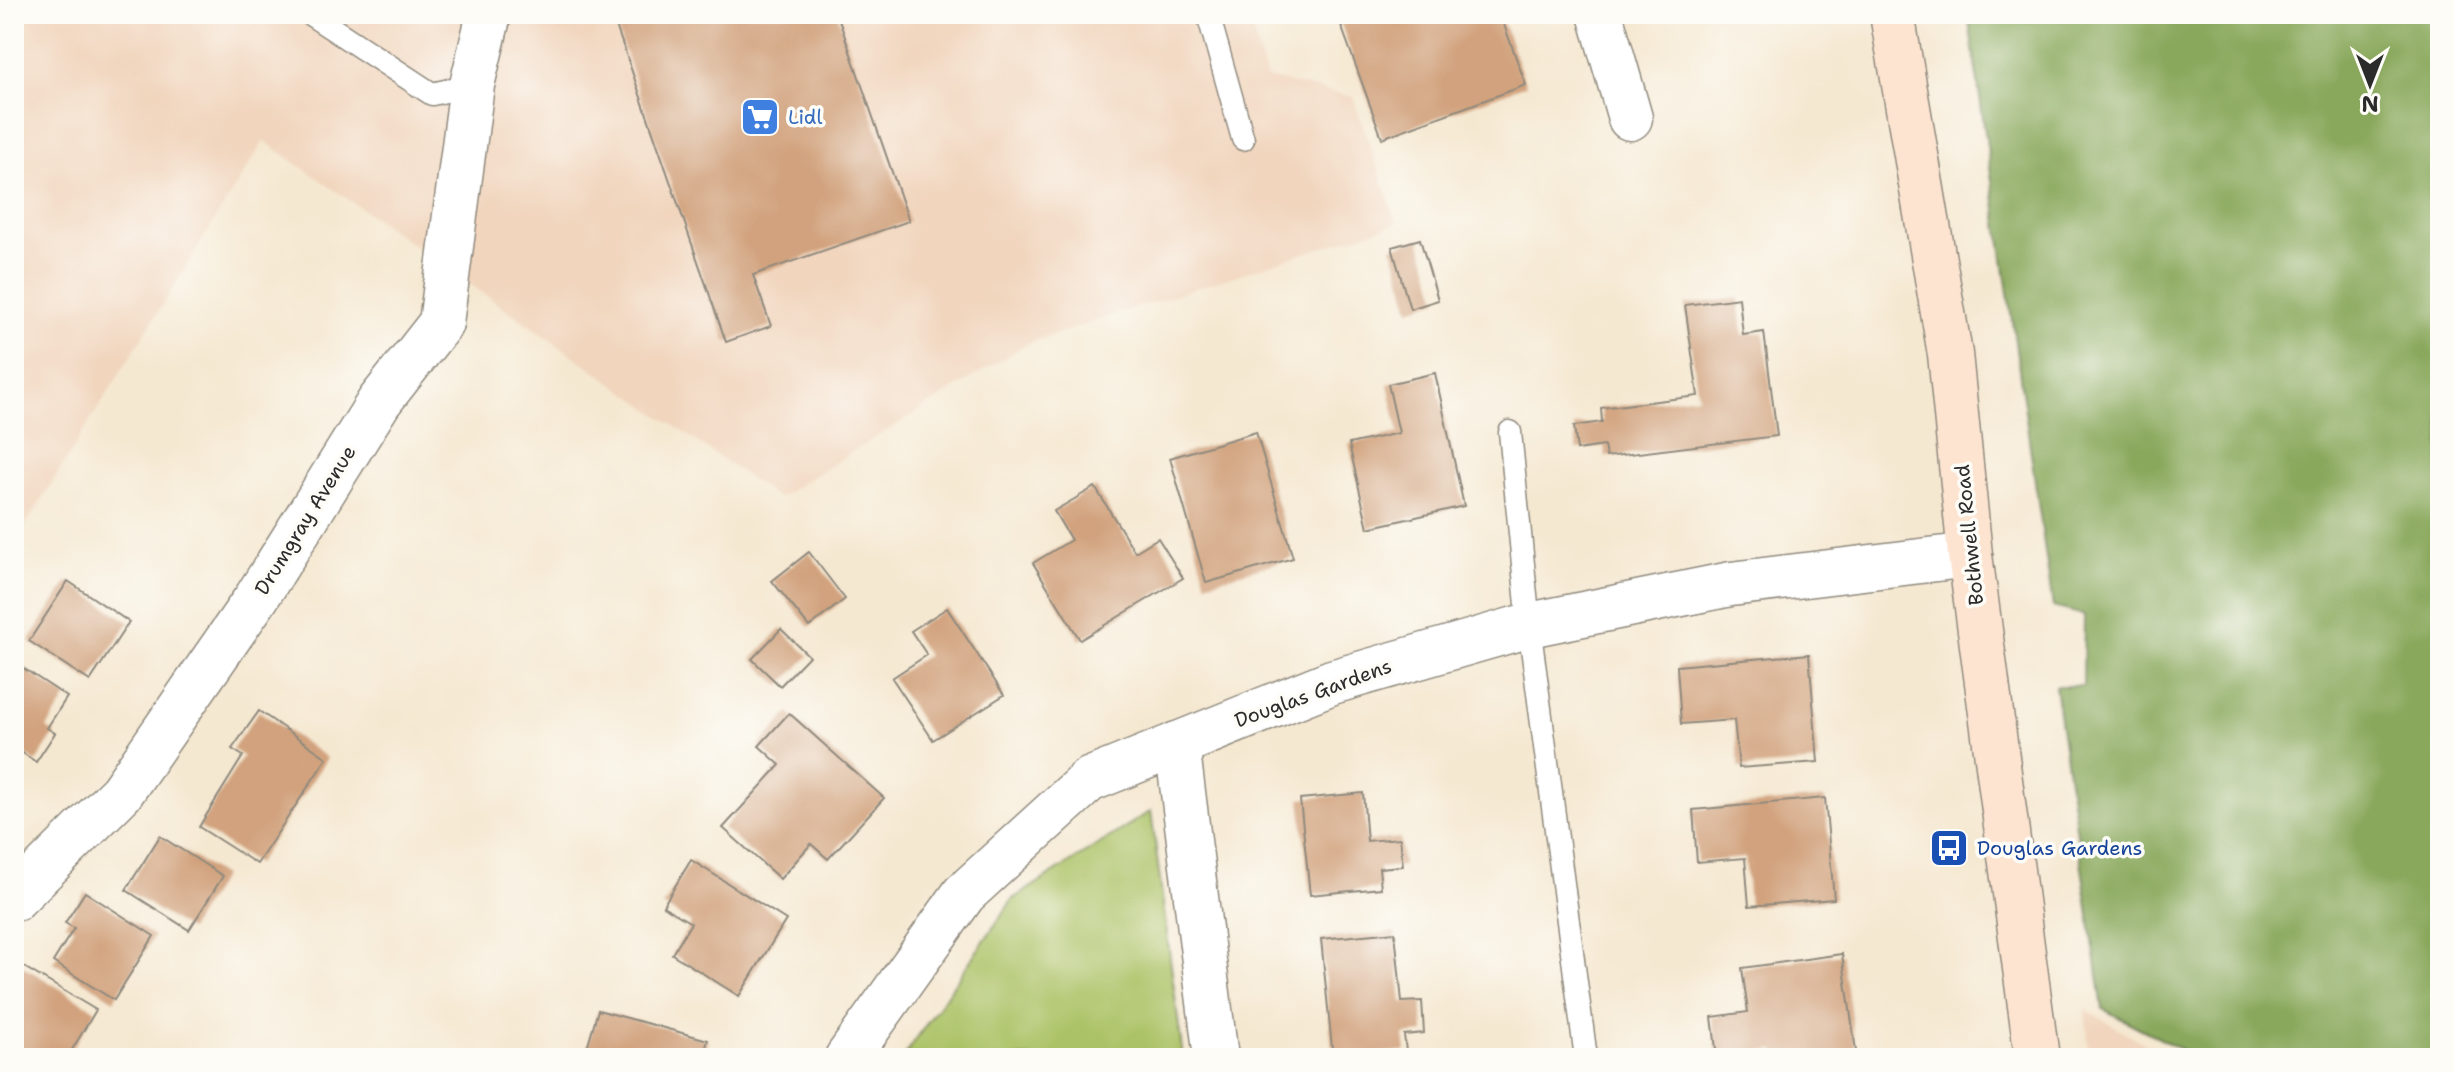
<svg xmlns="http://www.w3.org/2000/svg" width="2454" height="1072" font-family="'Shantell Sans',sans-serif">
	<style>
		.built { fill: #f1d5bd }
		.green { fill: #acc266; stroke: #6c7648; stroke-width: 2 }
		.forest { fill: #89a85b; stroke: #5a6a43; stroke-width: 2 }
		.building { fill: #d1a27d }
		.lines { fill: none; stroke-linecap: round; stroke-linejoin: round }
		.service-casing { stroke: #908a7e; stroke-width: 25 }
		.minor-casing { stroke: #908a7e; stroke-width: 47 }
		.secondary-casing { stroke: #908a7e; stroke-width: 47 }
		.service { stroke: #fff; stroke-width: 22 }
		.minor { stroke: #fff; stroke-width: 44 }
		.secondary { stroke: #fde4d1; stroke-width: 44 }
		.labels { text-anchor: middle; dominant-baseline: central; stroke-width: 7; stroke-linejoin: round; paint-order: stroke }
		.shop-label { font-size: 20px; fill: #366cbe; stroke: #fdfcf7; text-anchor: start }
		.street-label { font-size: 20px; fill: #2b2b2b; stroke: #fdfcf7 }
		.transit-label { font-size: 20px; fill: #164399; stroke: #fdfcf7; text-anchor: start }
	</style>
	<rect width="100%" height="100%" fill="#fdfcf7"/>
	<filter id="ink" filterUnits="userSpaceOnUse"><feTurbulence type="fractalNoise" baseFrequency=".0125" numOctaves="2"/><feDisplacementMap in="SourceGraphic" scale="16" xChannelSelector="R" yChannelSelector="G"/><feConvolveMatrix kernelMatrix="1 2 1 2 8 2 1 2 1" color-interpolation-filters="sRGB"/></filter>
	<filter id="wash" filterUnits="userSpaceOnUse"><feTurbulence type="fractalNoise" baseFrequency=".006" numOctaves="4" result="noise"/><feDisplacementMap in="SourceGraphic" scale="32" xChannelSelector="R" yChannelSelector="G"/><feGaussianBlur stdDeviation="1.8" result="paint"/><feColorMatrix in="noise" values="0 0 0 0 0 0 0 0 0 0 0 0 0 0 0 0 0 1.4 0 .05"/><feComposite in="paint" operator="in"/></filter>
	<g filter="url(#wash)">
		<rect width="100%" height="100%" fill="#f5e8d1"/>
		<g class="built">
			<polygon points="14,14 1247,14 1267,78 1353,97 1397,223 1028,343 778,498 264,141 14,544"/>
			<polygon points="2085,1009 2170,1058 2089,1058"/>
		</g>
		<polygon class="green" points="1151,811 1183,1058 903,1058 1013,899"/>
		<polygon class="forest" points="1968,14 2440,14 2440,1058 2197,1058 2103,1009 2055,686 2083,686 2084,615 2053,607"/>
		<g id="blocks">
			<g class="building">
				<polygon points="612,14 837,14 909,221 753,275 771,326 726,342"/>
				<polygon points="1337,14 1500,14 1526,85 1382,138"/>
				<polygon points="1420,239 1438,300 1410,309 1392,247"/>
				<polygon points="1739,298 1743,335 1764,332 1777,436 1606,457 1604,446 1577,450 1574,426 1602,422 1601,408 1698,396 1685,305"/>
				<polygon points="1435,373 1464,506 1368,528 1349,444 1399,433 1388,384"/>
				<polygon points="1256,432 1293,558 1206,583 1170,458"/>
				<polygon points="1095,487 1135,552 1158,538 1183,578 1080,640 1033,563 1071,540 1054,511"/>
				<polygon points="809,552 845,599 809,627 772,581"/>
				<polygon points="68,581 129,622 90,681 29,641"/>
				<polygon points="947,608 1004,695 933,740 892,678 927,655 911,631"/>
				<polygon points="781,629 809,656 780,686 752,659"/>
				<polygon points="1809,654 1818,762 1739,768 1734,720 1681,724 1677,666"/>
				<polygon points="14,662 67,697 47,728 55,733 36,762 14,747"/>
				<polygon points="259,711 327,758 257,864 199,827 243,756 232,749"/>
				<polygon points="789,713 884,798 828,859 811,844 780,879 723,828 780,765 759,746"/>
				<polygon points="1363,793 1367,841 1400,838 1403,866 1379,868 1381,888 1310,895 1300,799"/>
				<polygon points="1825,798 1834,899 1749,906 1745,858 1697,862 1693,810"/>
				<polygon points="160,836 223,876 189,930 126,890"/>
				<polygon points="691,860 786,920 739,996 672,954 691,923 663,906"/>
				<polygon points="85,892 154,936 114,1000 53,962 74,928 65,923"/>
				<polygon points="1395,932 1402,1002 1422,1001 1424,1033 1404,1035 1406,1051 1333,1058 1321,939"/>
				<polygon points="1842,954 1857,1058 1776,1058 1775,1050 1717,1057 1712,1017 1748,1012 1742,968"/>
				<polygon points="19,964 96,1010 67,1058 28,1058 14,1050 14,972"/>
				<polygon points="598,1010 708,1040 703,1058 584,1058"/>
			</g>
		</g>
	</g>
	<g filter="url(#ink)">
		<use href="#blocks" fill-opacity="0" stroke="#908a7e" stroke-width="2"/>
		<g class="lines">
			<g class="service-casing">
				<g id="service">
					<polyline points="310,14 432,94 472,85"/>
					<polyline points="1208,14 1243,139"/>
					<polyline points="1510,432 1529,625 1586,1058"/>
				</g>
			</g>
			<g class="minor-casing">
				<g id="minor">
					<polyline points="1600,14 1630,118"/>
					<polyline points="1177,744 1216,1058"/>
					<polyline points="14,899 121,793 257,597 379,402 441,323 472,85 489,14"/>
					<polyline points="847,1058 964,894 1089,780 1332,682 1529,625 1731,584 1970,555"/>
				</g>
			</g>
			<g class="secondary-casing">
				<polyline id="secondary" points="1892,14 1950,354 1970,555 2037,1058"/>
			</g>
			<use href="#service" class="service"/>
			<use href="#minor" class="minor"/>
			<use href="#secondary" class="secondary"/>
		</g>
	</g>
	<defs>
		<g id="supermarket-square" transform="scale(2)"><rect x="-9" y="-9" width="18" height="18" rx="4" fill="#3f7fe0" stroke="#fdfcf7"/><path d="M-6-5.5h2.5l.6 2H6L4.5 2H-2.5L-4.4-4H-6ZM-1.5 3.2a1.3 1.3 0 1 0 .1 0ZM3 3.2a1.3 1.3 0 1 0 .1 0Z" fill="#fff"/></g>
		<g id="bus-square" transform="scale(2)"><rect x="-9" y="-9" width="18" height="18" rx="4" fill="#1a4fb4" stroke="#fdfcf7"/><path d="M-5-6H5V4H4V6H2V4H-2V6H-4V4H-5ZM-3.5-4V0h7V-4ZM-3.5 1.2v1.5H-2V1.2ZM2 1.2v1.5H3.5V1.2Z" fill="#fff"/></g>
	</defs>
	<g fill-rule="evenodd">
		<use href="#supermarket-square" x="760" y="117"/>
		<use href="#bus-square" x="1949" y="848"/>
	</g>
	<g class="labels">
		<g class="shop-label">
			<text x="788" y="117">Lidl</text>
		</g>
		<g class="street-label">
			<text transform="translate(305 520) rotate(-58)">Drumgray Avenue</text>
			<text transform="translate(1969 535) rotate(-96)">Bothwell Road</text>
			<text transform="translate(1313 693) rotate(-20)">Douglas Gardens</text>
		</g>
		<g class="transit-label">
			<text x="1977" y="848">Douglas Gardens</text>
		</g>
	</g>
	<rect width="2454" height="1072" fill="none" stroke="#fdfcf7" stroke-width="48"/>
	<g transform="translate(2370 84) rotate(180)" stroke="#fdfcf7" stroke-width="6" paint-order="stroke">
	<path d="M0-6L14 30L0 20L-14 30Z" fill="#2b2b2b"/>
	<text y="-12" font-size="22" font-weight="bold" text-anchor="middle" fill="#2b2b2b">N</text>
	</g>
</svg>
